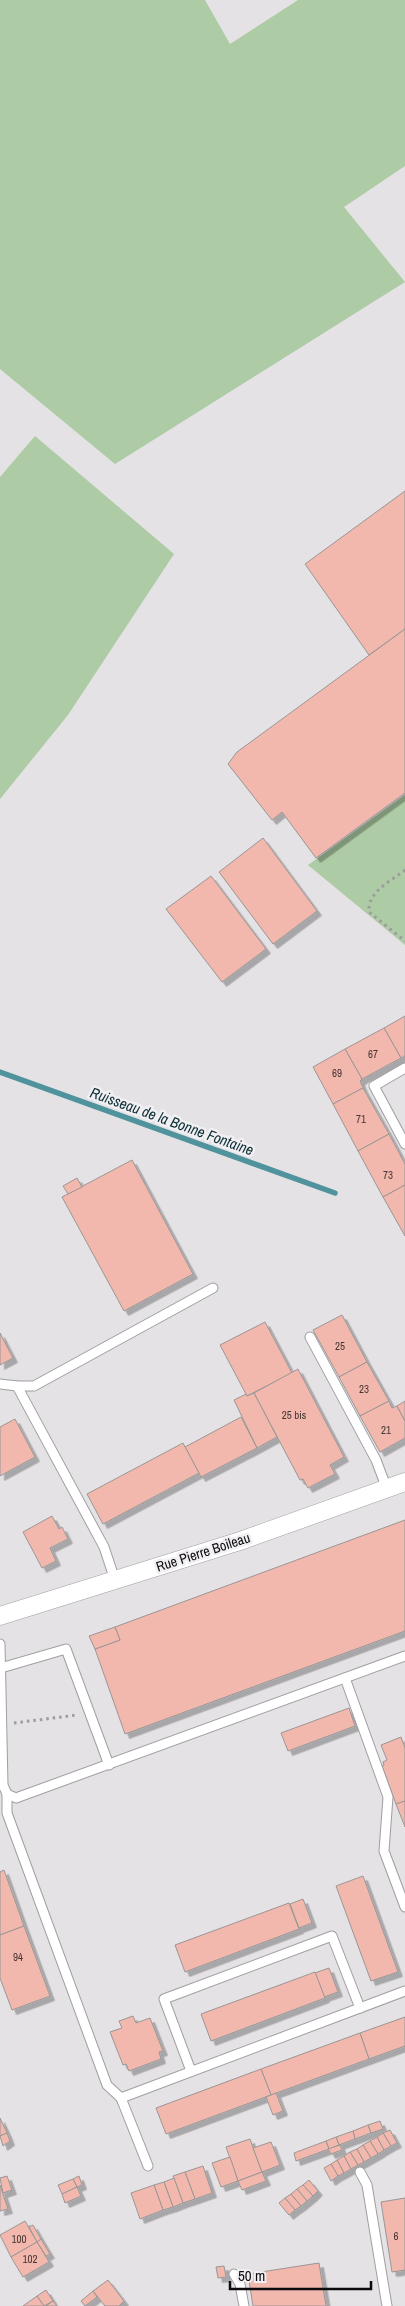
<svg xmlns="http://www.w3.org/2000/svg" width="405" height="2306" font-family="'Archivo Narrow',sans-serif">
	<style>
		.green { fill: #adcba4 }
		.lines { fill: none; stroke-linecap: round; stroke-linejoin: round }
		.stream { stroke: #50939d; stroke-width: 5.5 }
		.building { fill: #f2b8ad; stroke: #9a9695; filter: url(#shadow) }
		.service-casing { stroke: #a09ea1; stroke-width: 11 }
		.minor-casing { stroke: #a09ea1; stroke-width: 19 }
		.path { stroke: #9c9b9d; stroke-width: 3; stroke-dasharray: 2.5 4; stroke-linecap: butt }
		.service { stroke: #fff; stroke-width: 9 }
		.minor { stroke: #fff; stroke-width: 18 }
		.labels { text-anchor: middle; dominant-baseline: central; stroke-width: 5; stroke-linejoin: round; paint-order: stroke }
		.number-label { font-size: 11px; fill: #463635 }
		.street-label { font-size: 14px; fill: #0c0b0d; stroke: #f1eff3 }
		.water-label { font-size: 15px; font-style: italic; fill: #0c2f33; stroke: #f1eff3 }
	</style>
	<defs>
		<filter id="shadow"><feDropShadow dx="4.5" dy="4.5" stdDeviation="0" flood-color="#0004"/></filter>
	</defs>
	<rect width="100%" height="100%" fill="#e4e2e5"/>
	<g class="green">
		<polygon points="0,0 205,0 230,44 298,0 405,0 405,166 344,207 405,282 115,464 0,369"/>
		<polygon points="35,436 174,554 68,715 0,799 0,477"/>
		<polygon points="405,795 405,945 308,865"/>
	</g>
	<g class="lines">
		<polyline class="stream" points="0,1072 335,1193"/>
	</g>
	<g class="building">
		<polygon points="405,491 405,629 369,655 305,564"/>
		<polygon points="405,629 405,793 316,858 282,812 272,820 228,764 237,752"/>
		<polygon points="263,838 317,911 273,944 219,872"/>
		<polygon points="211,876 266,949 222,982 166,909"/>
		<polygon points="405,1016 405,1056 401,1058 384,1028"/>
		<polygon points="384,1028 401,1058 362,1079 345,1049"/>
		<polygon points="345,1049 362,1079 360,1081 363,1088 333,1104 313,1067"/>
		<polygon points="363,1088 389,1134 358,1151 333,1104"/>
		<polygon points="389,1134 405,1164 405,1185 383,1197 358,1151"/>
		<polygon points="132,1160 193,1274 124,1311 62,1197"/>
		<polygon points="77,1178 82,1187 68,1194 63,1186"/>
		<polygon points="405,1185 405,1236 383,1197"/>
		<polygon points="342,1315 367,1362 339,1377 313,1330"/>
		<polygon points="265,1322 292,1373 247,1396 220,1345"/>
		<polygon points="0,1333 13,1358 0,1365"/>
		<polygon points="367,1362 389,1401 360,1416 339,1377"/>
		<polygon points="298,1369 344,1457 330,1465 335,1474 308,1488 303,1479 300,1480 254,1393"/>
		<polygon points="254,1393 277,1437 257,1448 234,1400 246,1394 247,1396"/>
		<polygon points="389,1401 392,1408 397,1406 405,1421 405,1438 380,1452 360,1416"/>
		<polygon points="405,1401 405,1421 397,1406"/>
		<polygon points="241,1417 257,1448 201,1477 185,1447"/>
		<polygon points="15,1419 35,1457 0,1476 0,1427"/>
		<polygon points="183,1443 199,1473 103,1524 87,1494"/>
		<polygon points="52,1516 59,1529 62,1527 68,1539 50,1548 56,1561 42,1568 23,1532"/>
		<polygon points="405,1520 405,1631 125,1734 95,1649 120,1640 115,1627"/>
		<polygon points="115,1627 120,1640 95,1649 89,1636"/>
		<polygon points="349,1708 355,1726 288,1751 281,1733"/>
		<polygon points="401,1737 405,1748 405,1801 396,1804 382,1766 384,1765 383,1762 387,1760 381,1745"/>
		<polygon points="405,1801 405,1827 396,1804"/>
		<polygon points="4,1870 24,1926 0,1935 0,1872"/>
		<polygon points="363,1876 398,1972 371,1981 336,1886"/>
		<polygon points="303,1899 312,1923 299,1928 290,1904"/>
		<polygon points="289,1903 299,1929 185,1972 175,1945"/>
		<polygon points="24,1926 50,1996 12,2010 0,1978 0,1935"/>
		<polygon points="329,1968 338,1992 324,1997 315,1973"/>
		<polygon points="315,1972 325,1998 211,2041 201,2014"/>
		<polygon points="133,2016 136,2023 150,2018 163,2051 159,2052 161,2059 129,2071 126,2064 123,2065 110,2032 122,2028 119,2021"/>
		<polygon points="405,2017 405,2046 369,2059 360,2033"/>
		<polygon points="360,2033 369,2059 271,2095 261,2069"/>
		<polygon points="261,2069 271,2095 166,2134 156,2108"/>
		<polygon points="276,2093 283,2111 273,2115 266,2097"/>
		<polygon points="0,2118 7,2133 0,2136"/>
		<polygon points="380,2121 383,2129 371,2133 368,2125"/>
		<polygon points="368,2125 371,2133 355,2139 353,2131"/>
		<polygon points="390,2130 397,2143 391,2146 383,2133"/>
		<polygon points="353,2131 355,2139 339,2145 336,2137"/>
		<polygon points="7,2133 10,2141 3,2146 0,2136"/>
		<polygon points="383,2133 391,2146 384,2150 377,2137"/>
		<polygon points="336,2137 339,2145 329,2149 326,2141"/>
		<polygon points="377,2137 384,2150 378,2154 370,2141"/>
		<polygon points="250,2139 262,2172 238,2181 226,2147"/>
		<polygon points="326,2141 329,2149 296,2161 294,2153"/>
		<polygon points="370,2141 378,2154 371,2158 363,2145"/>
		<polygon points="271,2142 280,2165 262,2172 253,2148"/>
		<polygon points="340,2145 342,2150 331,2154 328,2149"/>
		<polygon points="363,2145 371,2158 364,2162 357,2149"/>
		<polygon points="357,2149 364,2162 358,2165 350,2152"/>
		<polygon points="350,2152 358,2165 351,2169 344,2156"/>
		<polygon points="344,2156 351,2169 344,2173 337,2160"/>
		<polygon points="230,2157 238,2181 221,2187 212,2163"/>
		<polygon points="337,2160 344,2173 338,2176 331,2164"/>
		<polygon points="331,2164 338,2176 331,2181 324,2168"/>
		<polygon points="203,2166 212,2193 195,2199 185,2172"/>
		<polygon points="185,2172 195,2199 183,2203 173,2176"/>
		<polygon points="262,2172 266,2181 242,2190 238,2181"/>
		<polygon points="7,2176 12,2190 3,2193 0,2178"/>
		<polygon points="79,2176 82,2185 77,2187 73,2179"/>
		<polygon points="174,2178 183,2203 173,2207 164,2182"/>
		<polygon points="73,2179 77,2187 62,2194 58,2185"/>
		<polygon points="309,2180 318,2191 313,2196 303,2185"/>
		<polygon points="164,2182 173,2207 163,2210 154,2185"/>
		<polygon points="0,2185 8,2209 0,2211"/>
		<polygon points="154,2185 163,2210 140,2219 131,2193"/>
		<polygon points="303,2185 313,2196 307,2201 297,2189"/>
		<polygon points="77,2187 81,2196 65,2203 62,2194"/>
		<polygon points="297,2189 307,2201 301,2206 291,2194"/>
		<polygon points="291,2194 301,2206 295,2210 285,2198"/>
		<polygon points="285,2198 295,2210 289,2215 279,2203"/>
		<polygon points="405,2198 405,2270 392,2272 381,2202"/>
		<polygon points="25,2221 37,2242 11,2257 0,2235"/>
		<polygon points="33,2225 41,2239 37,2242 29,2227"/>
		<polygon points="41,2239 50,2254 46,2256 37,2242"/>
		<polygon points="37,2242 49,2262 23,2277 11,2257"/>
		<polygon points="319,2263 326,2306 253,2306 248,2274"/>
		<polygon points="224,2266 226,2277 218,2278 216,2267"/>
		<polygon points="108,2280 124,2301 119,2306 105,2306 93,2291"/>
		<polygon points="46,2290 53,2301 44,2306 37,2296"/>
		<polygon points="93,2291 97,2297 85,2306 81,2301"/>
		<polygon points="37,2296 44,2306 23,2306"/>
		<polygon points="53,2301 57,2306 46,2306"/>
	</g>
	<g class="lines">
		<g class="service-casing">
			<g id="service">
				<polyline points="405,1068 374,1086 405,1144"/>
				<polyline points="310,1337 376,1460 387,1489"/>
				<polyline points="0,1384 17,1386"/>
				<polyline points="115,1580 104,1547 17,1386 34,1386 213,1288"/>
				<polyline points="0,1644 3,1785 7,1794 16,1798 405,1656"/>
				<polyline points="1,1668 66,1649 109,1765"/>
				<polyline points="345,1678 388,1797 384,1851 405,1907"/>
				<polyline points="7,1794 7,1813 107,2085 121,2098"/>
				<polyline points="191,2071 164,1999 332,1936 360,2008"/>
				<polyline points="148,2166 121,2098 405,1991"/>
				<polyline points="360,2172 367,2185 387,2306"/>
				<polyline points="234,2274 240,2284 244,2306"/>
			</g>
		</g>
		<g class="minor-casing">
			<polyline id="minor" points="0,1616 240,1541 405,1482"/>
		</g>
		<g class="path">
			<path d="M405,870C391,881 367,892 369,912L405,941"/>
			<polyline points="14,1723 77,1715"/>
		</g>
		<use href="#service" class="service"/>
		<use href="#minor" class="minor"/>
	</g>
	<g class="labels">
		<g class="number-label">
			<text x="373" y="1054">67</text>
			<text x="337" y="1073">69</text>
			<text x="361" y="1119">71</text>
			<text x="388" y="1175">73</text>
			<text x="340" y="1346">25</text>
			<text x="364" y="1389">23</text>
			<text x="294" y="1415">25 bis</text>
			<text x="386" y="1430">21</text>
			<text x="18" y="1957">94</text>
			<text x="396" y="2236">6</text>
			<text x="19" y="2239">100</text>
			<text x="30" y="2259">102</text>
		</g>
		<g class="street-label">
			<text transform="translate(203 1552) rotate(-18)">Rue Pierre Boileau</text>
		</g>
		<g class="water-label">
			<text transform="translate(172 1121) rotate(20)">Ruisseau de la Bonne Fontaine</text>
		</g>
	</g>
	<path d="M230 2281v8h141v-8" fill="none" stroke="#0c0b0d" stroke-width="2.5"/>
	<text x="238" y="2281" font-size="15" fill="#0c0b0d" stroke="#f1eff3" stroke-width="4" paint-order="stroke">50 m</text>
</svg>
